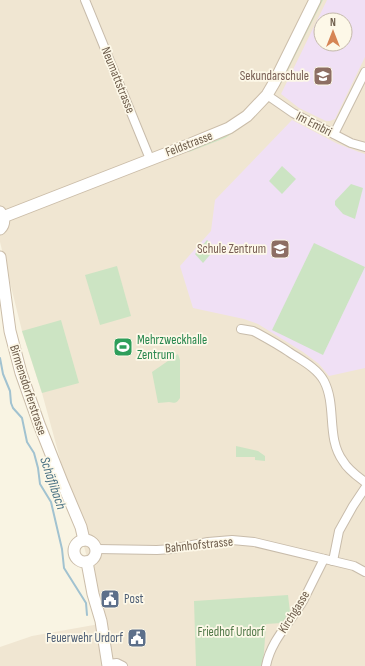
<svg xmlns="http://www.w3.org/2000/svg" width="365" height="666" font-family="'Sofia Sans Condensed',sans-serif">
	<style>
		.residential { fill: #f0e6d2; fill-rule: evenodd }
		.education { fill: #f0e0f5; fill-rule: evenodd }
		.green { fill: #cce4c3 }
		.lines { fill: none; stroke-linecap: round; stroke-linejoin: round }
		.stream { stroke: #a1c2d0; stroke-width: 2 }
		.minor-casing { stroke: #c8bcab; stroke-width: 10 }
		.secondary-casing { stroke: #cbbda9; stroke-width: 13 }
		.minor { stroke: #fff; stroke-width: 8 }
		.secondary { stroke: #fff; stroke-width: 11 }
		.labels { text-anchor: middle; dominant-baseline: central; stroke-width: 3.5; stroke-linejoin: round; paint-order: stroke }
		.education-label { font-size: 13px; fill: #785e54; stroke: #fdf8e8; text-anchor: end }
		.street-label { font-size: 13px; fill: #6e5d4c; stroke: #fdf8e8 }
		.leisure-label { font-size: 13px; fill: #27864d; stroke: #fdf8e8; text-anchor: start }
		.service-label { font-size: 13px; fill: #4e5e75; stroke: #fdf8e8; text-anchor: start }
		.park-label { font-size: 13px; fill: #507848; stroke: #fdf8e8 }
		.water-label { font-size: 14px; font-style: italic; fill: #4c7385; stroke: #fdf8e8 }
	</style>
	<rect width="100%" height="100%" fill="#f9f4e3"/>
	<path class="residential" d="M0,0H365V666H0V647L32,636L105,623L42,393L22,331L0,242ZM321,20H345V44H321Z"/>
	<g class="education">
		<path d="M327,0H365V57L335,119L330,121H326L299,108L281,94ZM321,20H345V44H321Z"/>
		<polygon points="292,120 338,144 359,152 365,154 365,368 329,376 319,364 303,352 258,324 244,319 193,308 180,266 211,231 215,200"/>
	</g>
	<g class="green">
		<polygon points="320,0 323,0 282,82 280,84 285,71"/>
		<polygon points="256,114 257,115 239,129 225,138 189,152 187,151 221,138 233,131"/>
		<polygon points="282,166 296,179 282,194 269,181"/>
		<polygon points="351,184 363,188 355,219 343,214 335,205 335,201"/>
		<polygon points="207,240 216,248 203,263 195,254"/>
		<polygon points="314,243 365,267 323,355 272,330"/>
		<polygon points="117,266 131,316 100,325 85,275"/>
		<polygon points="61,320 79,383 42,393 22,331"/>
		<path d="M178,354L180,360V398C176,404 175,403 169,402C166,402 162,403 158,403L152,372Z"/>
		<polygon points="236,446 258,451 265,456 265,461 255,460 255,457 236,457"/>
		<polygon points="288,595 290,612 282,623 266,624 263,666 196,666 194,601"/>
	</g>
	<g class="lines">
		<polyline class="stream" points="0,358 3,374 10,391 11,403 13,408 22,418 27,442 34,453 38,468 40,484 51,502 62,549 64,568 86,603 87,615"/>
		<g class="minor-casing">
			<g id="minor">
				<polyline points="85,0 150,159"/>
				<polyline points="267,95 293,113 351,143 365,147"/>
				<polyline points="334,134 365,72"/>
				<path d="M241,329L253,331L257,333C268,339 279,345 289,352C301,360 317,368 324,381C337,406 326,438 343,461C348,470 357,476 365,482"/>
				<polyline points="97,549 157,550 172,549 208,542 232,540 254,542 354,566 365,572"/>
				<polyline points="333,561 339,531 353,506 365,488"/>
				<polyline points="108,664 117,663 123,666"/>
				<path d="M266,666C271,640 290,623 303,601C310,587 317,573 324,559"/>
			</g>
		</g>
		<g class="secondary-casing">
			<g id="secondary">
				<path d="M0,212C5,218 5,224 0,229"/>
				<polyline points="3,217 188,145 229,128 247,116 267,95 274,83 315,0"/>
				<polyline points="0,257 10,331 21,373 39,424 62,482 81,527 84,540"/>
				<circle cx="85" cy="551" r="11"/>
				<polyline points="87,562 93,594 101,621 108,666"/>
			</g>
		</g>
		<use href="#minor" class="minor"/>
		<use href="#secondary" class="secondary"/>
	</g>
	<defs>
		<g id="school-square" transform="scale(1)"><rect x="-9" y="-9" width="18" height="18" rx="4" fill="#8d6e63" stroke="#fdf8e8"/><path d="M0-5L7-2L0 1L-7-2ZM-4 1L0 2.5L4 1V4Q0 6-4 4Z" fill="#fff"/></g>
		<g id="stadium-square" transform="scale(1)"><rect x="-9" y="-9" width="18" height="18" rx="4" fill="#2e9e5b" stroke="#fdf8e8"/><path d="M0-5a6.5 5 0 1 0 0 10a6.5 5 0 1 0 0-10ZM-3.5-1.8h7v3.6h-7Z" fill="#fff"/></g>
		<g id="civic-square" transform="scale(1)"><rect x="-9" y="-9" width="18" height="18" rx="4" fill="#5c6f8a" stroke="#fdf8e8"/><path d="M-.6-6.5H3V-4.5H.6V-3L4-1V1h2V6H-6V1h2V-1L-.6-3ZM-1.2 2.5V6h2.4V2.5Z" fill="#fff"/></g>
	</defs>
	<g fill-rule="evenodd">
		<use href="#school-square" x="323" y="76"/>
		<use href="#school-square" x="280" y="249"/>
		<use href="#stadium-square" x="123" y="347"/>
		<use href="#civic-square" x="110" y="599"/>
		<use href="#civic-square" x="137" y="638"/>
	</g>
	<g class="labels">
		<g class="education-label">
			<text x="309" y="76">Sekundarschule</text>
			<text x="266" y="249">Schule Zentrum</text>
		</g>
		<g class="street-label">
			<text transform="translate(118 80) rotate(68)">Neumattstrasse</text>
			<text transform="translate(314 124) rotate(27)">Im Embri</text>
			<text transform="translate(189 144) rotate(-21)">Feldstrasse</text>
			<text transform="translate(28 390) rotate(72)">Birmensdorferstrasse</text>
			<text transform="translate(199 545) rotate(-6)">Bahnhofstrasse</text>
			<text transform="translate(294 612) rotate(-58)">Kirchgasse</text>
		</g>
		<g class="leisure-label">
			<text x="137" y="340">Mehrzweckhalle<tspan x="137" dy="15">Zentrum</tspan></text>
		</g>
		<g class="service-label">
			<text x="124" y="599">Post</text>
			<text x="123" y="638" text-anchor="end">Feuerwehr Urdorf</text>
		</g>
		<g class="park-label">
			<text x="231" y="632">Friedhof Urdorf</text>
		</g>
		<g class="water-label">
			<text transform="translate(53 483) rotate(71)">Schäflibach</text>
		</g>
	</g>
	<g transform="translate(333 32)"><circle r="19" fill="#fdf8e8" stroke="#c4baaa"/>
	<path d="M0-3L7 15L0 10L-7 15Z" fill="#d68555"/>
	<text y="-6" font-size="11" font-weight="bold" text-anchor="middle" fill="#6e5d4c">N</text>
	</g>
</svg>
